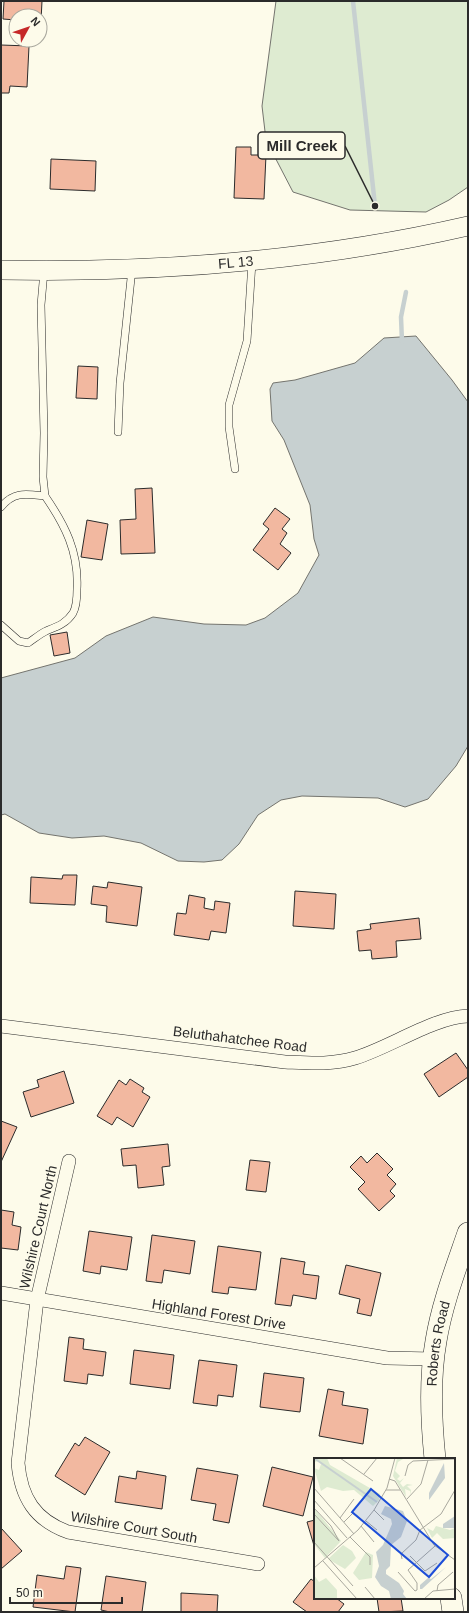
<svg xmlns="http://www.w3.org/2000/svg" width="469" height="1613" font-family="Helvetica,sans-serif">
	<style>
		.green { fill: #deebd1; stroke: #74746e }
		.water { fill: #c7d0d0; stroke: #74746e }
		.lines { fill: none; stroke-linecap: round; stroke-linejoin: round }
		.stream { stroke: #c7d0d0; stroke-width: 4.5 }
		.building { fill: #f2b8a0; stroke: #2b2b2b }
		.service-casing { stroke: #2b2b2b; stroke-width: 8 }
		.minor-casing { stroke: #2b2b2b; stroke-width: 14 }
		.secondary-casing { stroke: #2b2b2b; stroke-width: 20 }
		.primary-casing { stroke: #2b2b2b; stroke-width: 22 }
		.service { stroke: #fdfbea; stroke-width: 7 }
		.minor { stroke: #fdfbea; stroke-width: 13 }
		.secondary { stroke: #fdfbea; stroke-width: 19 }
		.primary { stroke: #fdfbea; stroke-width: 21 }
		.labels { text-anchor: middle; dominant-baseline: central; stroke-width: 3; stroke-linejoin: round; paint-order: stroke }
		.street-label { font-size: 14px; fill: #2b2b2b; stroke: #fdfbea }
		.inset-river { fill: none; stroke: #c7d0d0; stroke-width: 2 }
		.inset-road { fill: none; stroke: #a9a89e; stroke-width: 1 }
		.view { fill: #1d4ed8; fill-opacity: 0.15; stroke: #1d4ed8; stroke-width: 2 }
		.inset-edge { fill: none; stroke: #2b2b2b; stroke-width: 2 }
		.leader { fill: none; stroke: #2b2b2b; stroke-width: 1.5 }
		.callout-dot { fill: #2b2b2b; stroke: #fdfbea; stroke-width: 1.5 }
		.callout { fill: #fdfbea; stroke: #2b2b2b; stroke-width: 1.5 }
		.callout-label { font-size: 15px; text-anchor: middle; font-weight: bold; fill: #2b2b2b }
	</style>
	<rect width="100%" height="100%" fill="#fdfbea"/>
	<polygon class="green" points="276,1 468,1 468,187 449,200 426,212 350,210 293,192 266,140 262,106"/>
	<polygon class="water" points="416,336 452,380 468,402 468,746 456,766 428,799 405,807 378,798 302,796 281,800 258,815 239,844 222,860 204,862 178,861 141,843 104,836 72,838 39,833 5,814 1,815 1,678 75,658 106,636 153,617 204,624 246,625 265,618 298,593 319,555 314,539 310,505 284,440 272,421 270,389 273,383 295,380 355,363 384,338"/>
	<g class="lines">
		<g class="stream">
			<polyline points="353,1 375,206"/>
			<polyline points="402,342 401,317 406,292"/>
		</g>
	</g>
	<g class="building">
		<polygon points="4,1 42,1 41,21 40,16 16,16 16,20 3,19"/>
		<polygon points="1,45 29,46 27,87 10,86 9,93 1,93"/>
		<polygon points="236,147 251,147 251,155 266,155 264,199 234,198"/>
		<polygon points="51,159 96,161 95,191 50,189"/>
		<polygon points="78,366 98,367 97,399 76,398"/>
		<polygon points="152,488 155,553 121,554 120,520 136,519 135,489"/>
		<polygon points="275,508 290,519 282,529 287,533 280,544 291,553 278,570 253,550 269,529 263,524"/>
		<polygon points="87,520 108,524 102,560 81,557"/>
		<polygon points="67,632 70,653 54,656 50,635"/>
		<polygon points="63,875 77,875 75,905 30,903 31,877 62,879"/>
		<polygon points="108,882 142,887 137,926 106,922 107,906 91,904 93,886 107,888"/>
		<polygon points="295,891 336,894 334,929 293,926"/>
		<polygon points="189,895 205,898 204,908 214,910 215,901 230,903 226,933 211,931 209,940 174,935 177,913 186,914"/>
		<polygon points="419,918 421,939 396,941 397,957 372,959 371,950 359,951 357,931 371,929 370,924"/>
		<polygon points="456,1053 468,1070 468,1077 439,1097 424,1074"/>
		<polygon points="64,1071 74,1103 31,1117 23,1092 39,1087 37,1080"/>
		<polygon points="130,1079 144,1088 142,1092 150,1097 133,1127 117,1117 112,1125 97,1116 119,1080 126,1085"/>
		<polygon points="1,1121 17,1127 1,1162"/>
		<polygon points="168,1144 170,1166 162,1167 164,1185 138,1188 136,1165 123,1166 121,1149"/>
		<polygon points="377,1153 393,1169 387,1175 396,1184 390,1191 395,1196 379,1211 358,1189 365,1182 350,1167 361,1156 367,1163"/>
		<polygon points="250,1160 270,1162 266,1192 246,1190"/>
		<polygon points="1,1210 14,1212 12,1225 21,1227 18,1250 1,1248"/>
		<polygon points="89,1231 132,1237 127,1270 101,1266 100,1274 83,1271"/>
		<polygon points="152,1235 195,1241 190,1274 164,1270 162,1283 146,1281"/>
		<polygon points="218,1246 261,1252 256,1290 229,1287 228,1294 212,1292"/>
		<polygon points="281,1258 305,1262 303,1274 319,1276 316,1299 293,1295 291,1306 275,1304"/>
		<polygon points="346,1265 381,1273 371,1316 357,1313 360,1299 339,1294"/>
		<polygon points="69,1337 84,1339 83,1349 106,1352 103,1376 88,1374 87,1384 64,1381"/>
		<polygon points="134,1350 174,1355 170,1389 130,1384"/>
		<polygon points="199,1360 237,1365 233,1397 218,1395 217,1406 193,1403"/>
		<polygon points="264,1373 304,1378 300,1412 260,1407"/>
		<polygon points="328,1389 344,1392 342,1405 368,1409 363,1444 319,1436"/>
		<polygon points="85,1437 110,1452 85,1495 55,1476 75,1443 79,1446"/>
		<polygon points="272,1467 313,1477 303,1516 263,1506"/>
		<polygon points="197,1468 238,1475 229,1523 213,1520 216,1504 191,1500"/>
		<polygon points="137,1471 166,1476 162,1509 115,1502 119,1476 136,1479"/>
		<polygon points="315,1520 315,1549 307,1522"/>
		<polygon points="1,1528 22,1551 1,1569"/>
		<polygon points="66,1566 81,1568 75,1612 33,1607 37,1575 64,1579"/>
		<polygon points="106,1576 146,1582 142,1612 110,1612 101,1610"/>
		<polygon points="311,1579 315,1582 315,1598 336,1598 344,1604 338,1612 307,1612 293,1602"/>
		<polygon points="181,1593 218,1595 217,1612 181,1612"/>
		<polygon points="377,1598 401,1598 403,1611 379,1612"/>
	</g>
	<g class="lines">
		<g class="service-casing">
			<g id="service">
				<polyline points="44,271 41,305 44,433 43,477 45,496"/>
				<polyline points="118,432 120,383 132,269"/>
				<polyline points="235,469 229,427 229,405 247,341 252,262"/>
				<path d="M1,507C14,491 26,494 45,496C65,525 79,552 77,589C77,596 77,606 73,613C66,624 56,627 46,631C40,634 34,639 28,643L19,641L1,625"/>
			</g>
		</g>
		<g class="minor-casing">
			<g id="minor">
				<path d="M1,1026L285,1062C309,1063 332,1065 355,1058C389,1048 434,1017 468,1016"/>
				<path d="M69,1161L37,1300L18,1463C21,1498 35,1520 68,1532L258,1564"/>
				<polyline points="1,1293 387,1358 433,1359"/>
			</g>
		</g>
		<g class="secondary-casing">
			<g id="secondary">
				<path id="s1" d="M1,270C158,273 315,261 468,226"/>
			</g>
		</g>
		<g class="primary-casing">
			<g id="primary">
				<path id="s2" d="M435,1459C431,1420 429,1380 436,1341C442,1304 456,1268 468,1233"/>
				<polyline points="451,1598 453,1612"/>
			</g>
		</g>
		<use href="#service" class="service"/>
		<use href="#minor" class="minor"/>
		<use href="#secondary" class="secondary"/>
		<use href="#primary" class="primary"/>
	</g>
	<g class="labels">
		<g class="street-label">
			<text stroke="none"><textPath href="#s1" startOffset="235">FL 13</textPath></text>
			<text transform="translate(240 1039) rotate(7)">Beluthahatchee Road</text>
			<text transform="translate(38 1227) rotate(-77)">Wilshire Court North</text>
			<text transform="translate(219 1314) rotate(9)">Highland Forest Drive</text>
			<text stroke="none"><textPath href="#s2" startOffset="116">Roberts Road</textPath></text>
			<text transform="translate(134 1527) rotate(10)">Wilshire Court South</text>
		</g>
	</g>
	<g transform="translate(314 1458)">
		<rect width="141" height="141" fill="#fdfbea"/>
		<path d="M0,0H13L16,7L61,33L66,36L65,42L59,48L40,32L29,33L13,29L7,33L0,10L5,12L7,6L5,3L0,4ZM83,0L89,1L84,4L81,13L86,18L83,21L86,23L90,20L86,25L89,29L93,26L99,27L93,28L97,32L96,37V33L91,31L92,39L79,18ZM0,50L27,83L11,100L0,86ZM122,68L136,72L141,70V80L129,81L123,75L118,80L113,70L119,73ZM29,87L38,93L42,100L31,111L14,101ZM52,94L59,97L58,120L45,122L39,115ZM0,117L5,124L12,120L23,132V141H0Z" fill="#deebd1"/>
		<path d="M130,5L131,20L115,42V35ZM71,48L89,53L93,63L87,79L77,87L76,108L72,112V116L85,125L90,133L89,136L93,141H77L75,133L67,128L61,119L65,108L62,94L69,87L78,66L77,61L67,56ZM141,58V70H129V66ZM132,109L108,131H106V127L114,120L117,121Z" fill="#c7d0d0"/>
		<path class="inset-river" d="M0,0L63,44"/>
		<path class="inset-road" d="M26,0L59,23M99,3L141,1M50,16L63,0M91,18L94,7L99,3M75,21L81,23L120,87L141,102M0,30L40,76M72,32H86M93,41L107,26L114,2M0,42L33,80M0,50L17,68L25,83M60,52L70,62M0,56L25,83M26,60L40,41M52,63L63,72M30,64L39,55M47,68L60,84M36,79L56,99V107M0,84L39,128M96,98L111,113L123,105M88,101L87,96L102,82L106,72L127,56L141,32M9,103L43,141M0,110L44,72L60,52L73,30L81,0M84,114L101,133L103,132V125L94,112L121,88M51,129L61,141M123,133L124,127L139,114M110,141L119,133L141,131"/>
		<path class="view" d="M57,31L134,97L115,119L38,54Z"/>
		<rect width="141" height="141" class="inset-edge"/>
	</g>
	<path class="leader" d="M375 206L345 146"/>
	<circle class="callout-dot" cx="375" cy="206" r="4"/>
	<rect class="callout" x="258" y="132" width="87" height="27" rx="4"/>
	<g class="callout-label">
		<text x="302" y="151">Mill Creek</text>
	</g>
	<rect width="469" height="1613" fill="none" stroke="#2b2b2b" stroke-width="4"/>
	<g transform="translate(28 28) rotate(50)"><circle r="19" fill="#fdfbea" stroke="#a9a89e"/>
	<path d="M0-3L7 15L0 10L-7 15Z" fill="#c62828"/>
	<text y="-6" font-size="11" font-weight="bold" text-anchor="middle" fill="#2b2b2b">N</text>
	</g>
	<path d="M10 1597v6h112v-6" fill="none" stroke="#2b2b2b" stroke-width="2"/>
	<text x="16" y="1597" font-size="12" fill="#2b2b2b" stroke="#fdfbea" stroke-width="3" paint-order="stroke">50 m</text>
</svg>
